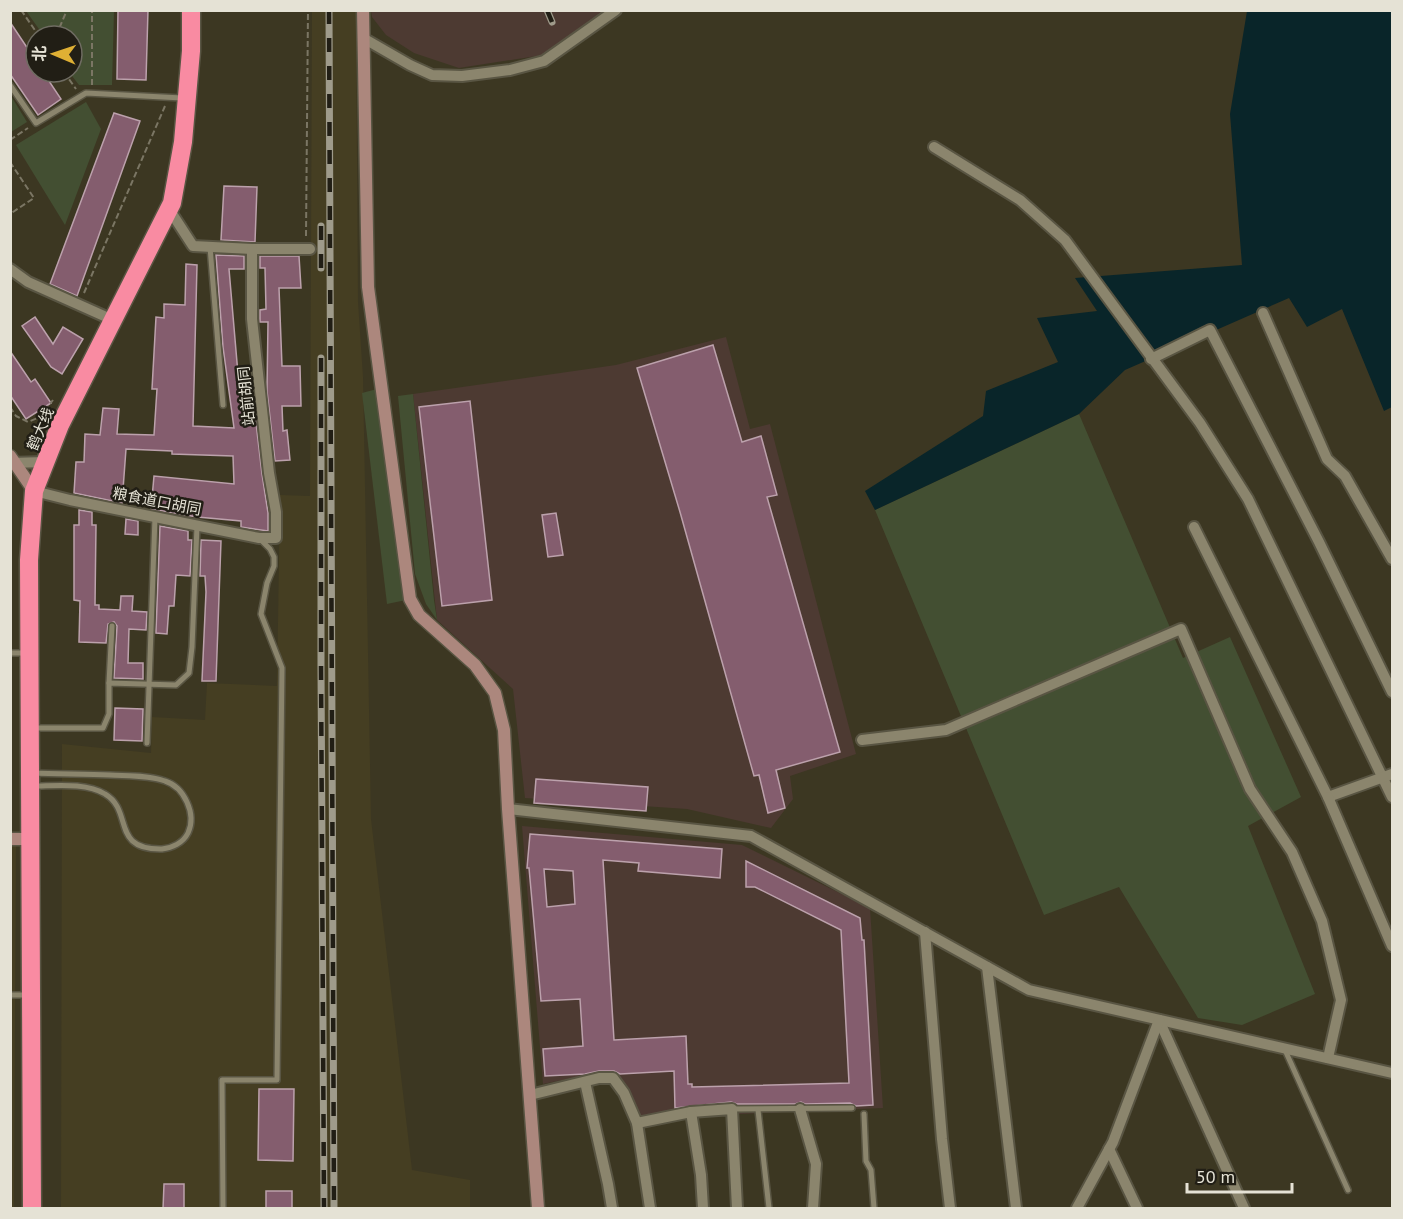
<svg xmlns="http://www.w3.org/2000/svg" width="1403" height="1219" font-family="'PT Sans','Noto Sans SC',sans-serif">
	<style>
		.built { fill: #453e22 }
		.industrial { fill: #4d3a32 }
		.green { fill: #434f32 }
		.water { fill: #092529 }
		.building { fill: #845d6e; stroke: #bca1ac; stroke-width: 1.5; fill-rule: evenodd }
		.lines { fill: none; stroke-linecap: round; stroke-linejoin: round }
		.lane-casing { stroke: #595543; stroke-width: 8 }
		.street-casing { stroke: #595543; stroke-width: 14 }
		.secondary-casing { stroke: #595543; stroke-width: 15 }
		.highway-casing { stroke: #595543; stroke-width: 21 }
		.path { stroke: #7b7664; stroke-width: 2; stroke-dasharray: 6 3; stroke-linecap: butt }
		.lane { stroke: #8b856d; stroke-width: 5 }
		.street { stroke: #8b856d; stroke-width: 10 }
		.secondary { stroke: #ac877d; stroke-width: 12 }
		.highway { stroke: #f98ba2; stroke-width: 18 }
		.rail-casing { stroke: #9f9b8b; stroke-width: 7 }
		.rail { stroke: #211e15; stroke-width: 4.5; stroke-dasharray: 14; stroke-linecap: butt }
		.labels { text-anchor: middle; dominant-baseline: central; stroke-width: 5; stroke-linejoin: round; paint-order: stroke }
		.street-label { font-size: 15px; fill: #e5e2d5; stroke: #211e15 }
	</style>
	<rect width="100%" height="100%" fill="#3c3722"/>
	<g class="built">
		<polygon points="312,11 356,11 358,302 363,377 371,819 412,1170 470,1180 470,1208 61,1208 62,744 151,753 152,717 205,720 207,683 277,686 280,495 310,496"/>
		<polygon points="11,844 16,844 14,1208 11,1208"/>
	</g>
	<g class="industrial">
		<polygon points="371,11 606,11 543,55 459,68 414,53 386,35 372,17"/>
		<polygon points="726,337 750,429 770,424 856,754 790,776 793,799 771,828 687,809 525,798 513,689 437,620 413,394 616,365"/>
		<polygon points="522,826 742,845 870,908 883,1108 642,1118 618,1075 596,1073 543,1084"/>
	</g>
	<g class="green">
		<polygon points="26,11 114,11 112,85 79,85 69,72 72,72 72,36 44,36"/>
		<polygon points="11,96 27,122 11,132 10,132"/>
		<polygon points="86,102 101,129 65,225 16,145"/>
		<polygon points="377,389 406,600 387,604 362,393"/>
		<polygon points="413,394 434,600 437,620 426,604 415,574 398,396"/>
		<polygon points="1079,414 1183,658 1230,637 1301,797 1248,826 1315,994 1242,1025 1198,1018 1119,887 1044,915 875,510"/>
	</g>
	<polygon class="water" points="1247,11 1392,11 1392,407 1384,411 1342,309 1307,327 1289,298 1125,370 1079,414 875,510 865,491 983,416 986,391 1058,362 1037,318 1097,311 1075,278 1242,265 1230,114"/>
	<g class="building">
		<polygon points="118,10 148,10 146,80 117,79"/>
		<polygon points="10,22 36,61 36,72 43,72 61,99 38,115 10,74"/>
		<polygon points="114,113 140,121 77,296 50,284"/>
		<polygon points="224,186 257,187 255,242 221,240"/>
		<polygon points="216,255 244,256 244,269 229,269 238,374 243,407 254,406 262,474 268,513 268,531 241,527 241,521 197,517 151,509 154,476 234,484 233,456 172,454 172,451 126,449 122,503 74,493 76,462 84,462 85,434 100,435 103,408 119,409 117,434 154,435 157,389 152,389 156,317 164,318 164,304 185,305 186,264 197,265 193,426 234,428 223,347"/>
		<polygon points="260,256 299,256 301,288 279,288 282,366 300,366 301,406 282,406 283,431 287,430 290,460 275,461 267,391 268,322 260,322 260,310 266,309 265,268 260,268"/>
		<polygon points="35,317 53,344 63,327 83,339 62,374 51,367 22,326"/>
		<polygon points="713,345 742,442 761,436 777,495 767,497 840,752 776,770 785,808 768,813 759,775 754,776 680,512 637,368"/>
		<polygon points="10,351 31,382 35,379 51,403 26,419 10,395"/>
		<polygon points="470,401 492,600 442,606 419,407"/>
		<polygon points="79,510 92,512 92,525 96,525 95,605 99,605 99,609 120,610 121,596 133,596 132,611 147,612 146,630 129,629 128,663 143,663 143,679 114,678 117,626 114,622 108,624 106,643 79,642 80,601 74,600 74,525 79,525"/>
		<polygon points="556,513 563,555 548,557 542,515"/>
		<polygon points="126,519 138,521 138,535 125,534"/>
		<polygon points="160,526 188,531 188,540 192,540 190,576 176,575 174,606 169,606 167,634 156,633 156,631"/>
		<polygon points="201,540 221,541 216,681 202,681 206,592 205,576 200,576"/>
		<polygon points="115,708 143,709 142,741 114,740"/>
		<polygon points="536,779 648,787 646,811 534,803"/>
		<path d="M530,834L722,849L720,878L638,871L639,863L603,860L614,1040L686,1036L688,1084H692V1087L849,1083L841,930L755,887H746V861L860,918L862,940H864L873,1105L856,1106L850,1103L805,1104L801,1102L795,1104H737L731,1102L675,1108L674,1071L620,1074L614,1071H599L585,1074L545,1076L543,1049L583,1046L580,999L541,1001L529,868H527ZM544,869L573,871L575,904L547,907Z"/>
		<polygon points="259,1089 294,1089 293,1161 258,1160"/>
		<polygon points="164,1184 184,1184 184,1209 163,1209"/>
		<rect x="266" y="1191" width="26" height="18"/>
	</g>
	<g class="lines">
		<g class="lane-casing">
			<g id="lane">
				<polyline points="10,85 36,123 86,93 182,98"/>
				<polyline points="210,247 223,405"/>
				<polyline points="10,653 25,653"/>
				<polyline points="109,683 112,626"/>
				<polyline points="34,728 103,728 109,714 109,683 176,685 189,673 192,647 197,526"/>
				<polyline points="147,743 155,517"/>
				<path d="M32,773C58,774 84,774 110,775C128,776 148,775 165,781C184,787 197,814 188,833C183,843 172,848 162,849C110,850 134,811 105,794C86,782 54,786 33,786"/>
				<polyline points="10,995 27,995"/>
				<polyline points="1285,1050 1348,1190"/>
				<polyline points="732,1109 852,1108"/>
				<polyline points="758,1110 769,1208"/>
				<polyline points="864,1114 866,1161 871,1170 874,1208"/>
				<polyline points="223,1208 222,1080 277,1080 282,668 261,614 267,583 274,566 274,557 270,549 260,539"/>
			</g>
		</g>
		<g class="street-casing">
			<g id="street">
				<polyline points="363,38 410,65 432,75 462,76 510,70 544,61 616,10"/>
				<polyline points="934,147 1020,200 1065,240 1200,423 1248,499 1392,797"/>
				<polyline points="169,209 193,246 252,249 310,249"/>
				<polyline points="10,269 28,282 113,320"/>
				<polyline points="1263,313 1327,459 1345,476 1392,559"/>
				<polyline points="1151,359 1210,330 1319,542 1392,692"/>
				<polyline points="10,463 45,462"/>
				<polyline points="34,491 70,500 259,538 276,538 276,512 269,473 252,319 252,249"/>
				<polyline points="1194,527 1328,797 1392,774"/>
				<polyline points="862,740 946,730 1181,629 1250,789 1292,852 1322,921 1341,1000 1328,1058"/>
				<polyline points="1328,797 1392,946"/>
				<polyline points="508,809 751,836 1029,990 1392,1073"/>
				<polyline points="925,932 942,1139 950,1208"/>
				<polyline points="987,967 1016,1208"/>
				<polyline points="1159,1020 1244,1208"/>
				<polyline points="585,1082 608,1184 612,1208"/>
				<polyline points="530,1095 599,1078 613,1078 624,1093 637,1123 691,1112 732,1109 737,1208"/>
				<polyline points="800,1109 816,1164 813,1208"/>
				<polyline points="691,1112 701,1175 703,1208"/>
				<polyline points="637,1123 650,1208"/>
				<polyline points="1109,1149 1137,1208"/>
				<polyline points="1077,1208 1113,1142 1159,1020"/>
			</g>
		</g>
		<g class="secondary-casing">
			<g id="secondary">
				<polyline points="363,10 368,287 410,599 419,615 475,665 495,693 504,730 508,809 538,1208"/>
				<polyline points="10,456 34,491"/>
				<polyline points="10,839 31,839"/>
			</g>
		</g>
		<g class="highway-casing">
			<polyline id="highway" points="32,1208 29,560 34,491 60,425 172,203 183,142 191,51 191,10"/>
		</g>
		<g class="path">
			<polyline points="21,10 39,36"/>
			<polyline points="56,36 67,10"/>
			<polyline points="64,72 76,89"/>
			<polyline points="92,85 92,10"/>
			<polyline points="10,140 28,128"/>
			<polyline points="10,162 34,198 10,214"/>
			<polyline points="306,236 308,10"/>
			<polyline points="84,293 165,106"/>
			<polyline points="10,407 16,416 28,422 40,417 53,400"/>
		</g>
		<use href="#lane" class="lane"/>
		<use href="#street" class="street"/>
		<use href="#secondary" class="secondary"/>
		<use href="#highway" class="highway"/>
		<g class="rail-casing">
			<g id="rail">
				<polyline points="329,10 334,1208"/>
				<polyline points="547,10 552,22"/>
				<polyline points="321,226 321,268"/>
				<polyline points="321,358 321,667 324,1208"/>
			</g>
		</g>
		<use href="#rail" class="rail"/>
	</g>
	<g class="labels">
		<g class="street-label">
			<text transform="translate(246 396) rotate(-96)">站前胡同</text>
			<text transform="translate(40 429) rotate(-67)">鹤大线</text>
			<text transform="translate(157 501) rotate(11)">粮食道口胡同</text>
		</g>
	</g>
	<rect width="1403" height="1219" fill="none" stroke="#e5e2d5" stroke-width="24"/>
	<g transform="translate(54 54) rotate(272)"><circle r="28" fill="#211e15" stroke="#6f6c62" stroke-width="1.5"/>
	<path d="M0-4.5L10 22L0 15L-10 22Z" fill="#dfb034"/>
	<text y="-9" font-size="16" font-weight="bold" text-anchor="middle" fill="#e5e2d5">北</text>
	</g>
	<path d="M1187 1183v9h105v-9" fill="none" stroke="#e5e2d5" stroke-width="3"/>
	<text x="1196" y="1183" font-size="18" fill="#e5e2d5" stroke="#211e15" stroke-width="4.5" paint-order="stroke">50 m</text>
</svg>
